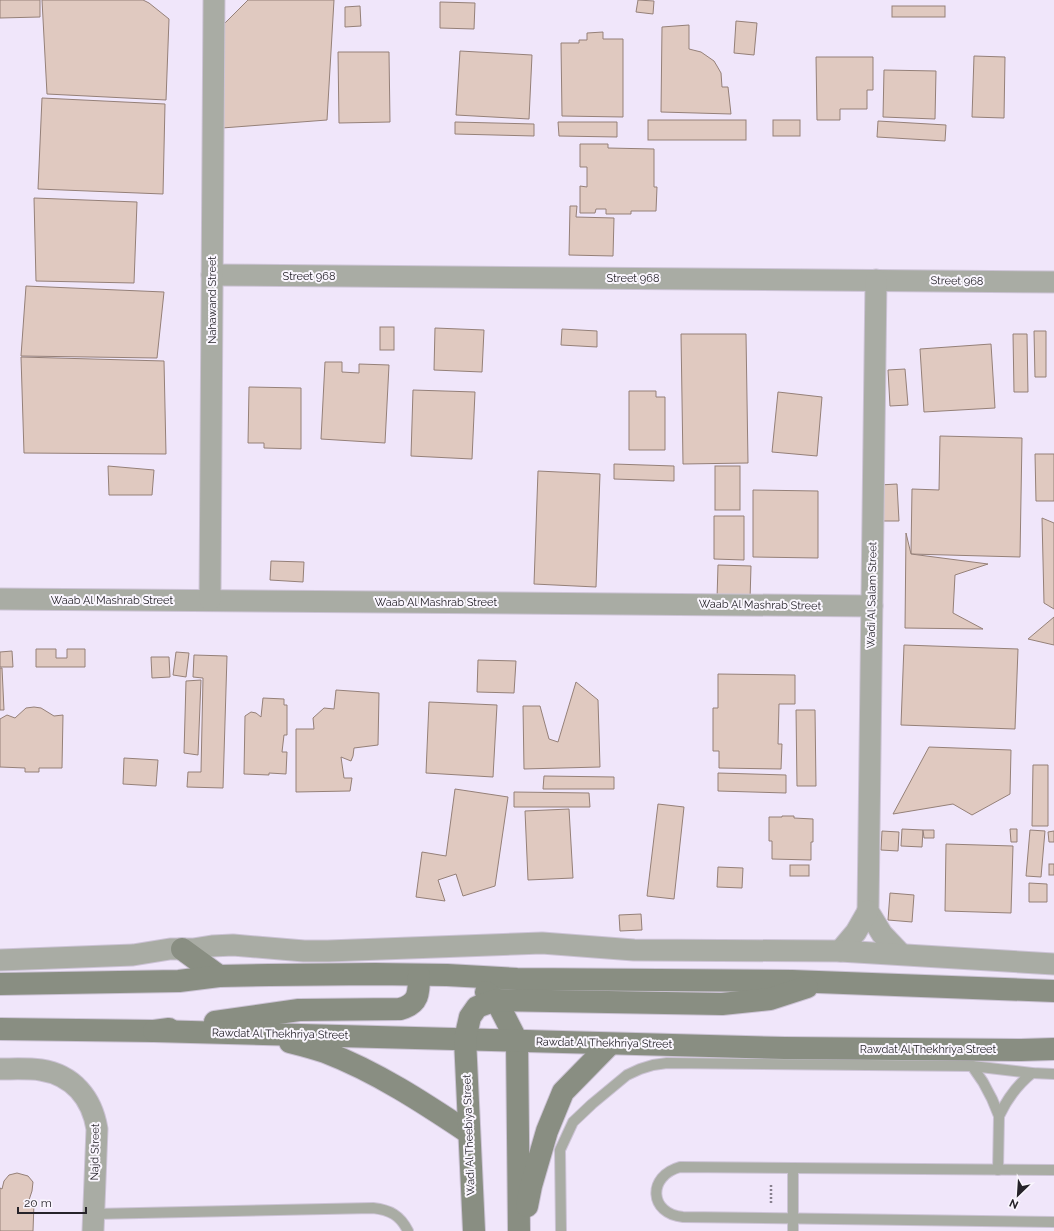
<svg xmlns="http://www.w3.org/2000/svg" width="1054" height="1231" font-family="Raleway,sans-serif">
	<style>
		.building { fill: #e0c9c0; stroke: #958078 }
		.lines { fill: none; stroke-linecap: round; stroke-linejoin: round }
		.lane-casing { stroke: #ccc3d5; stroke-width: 12 }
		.street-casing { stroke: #ccc3d5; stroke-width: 23 }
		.secondary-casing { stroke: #ccc3d5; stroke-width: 24 }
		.path { stroke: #87808e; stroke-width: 2.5; stroke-dasharray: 2 2; stroke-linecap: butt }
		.lane { stroke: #a9aca4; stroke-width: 10 }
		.street { stroke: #a9aca4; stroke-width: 21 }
		.secondary { stroke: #898e82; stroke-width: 22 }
		.labels { text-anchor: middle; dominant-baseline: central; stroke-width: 4; stroke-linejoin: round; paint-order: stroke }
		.street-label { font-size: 11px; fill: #26232a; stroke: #faf6fe }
	</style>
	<rect width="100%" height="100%" fill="#f0e6fa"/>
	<g class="building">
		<polygon points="0,0 40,0 40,17 0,18"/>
		<polygon points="42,0 143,0 149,3 169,19 166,100 47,94"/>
		<polygon points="248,0 334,0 327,120 222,128 224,24"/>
		<polygon points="638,0 654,1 653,14 636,12"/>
		<polygon points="440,2 475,3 474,29 440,28"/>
		<polygon points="360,6 361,26 345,27 345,7"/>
		<rect x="892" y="6" width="53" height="11"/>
		<polygon points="736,21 757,23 754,55 734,53"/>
		<polygon points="689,25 689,49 701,52 714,61 717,66 721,73 722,87 728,87 731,114 661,112 662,27"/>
		<polygon points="603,32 603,39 623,39 623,117 562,116 561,43 579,43 579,40 587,40 587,33"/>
		<polygon points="460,51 532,55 529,119 456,115"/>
		<polygon points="338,52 389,52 390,122 339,123"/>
		<polygon points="974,56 1005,57 1004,118 972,117"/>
		<polygon points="816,57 873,57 873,90 867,90 867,109 840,109 840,120 817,120"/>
		<polygon points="884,70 936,71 935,119 883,117"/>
		<polygon points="42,98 165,104 163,194 38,189"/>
		<rect x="648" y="120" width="98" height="20"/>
		<rect x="773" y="120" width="27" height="16"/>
		<polygon points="878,121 946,125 945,141 877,137"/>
		<polygon points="455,122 534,124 534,136 455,134"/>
		<polygon points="558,122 617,122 617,137 559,136"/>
		<polygon points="580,144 608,144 608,148 654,149 654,187 657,187 656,211 631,211 631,214 606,214 606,209 596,209 595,213 580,213 580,186 587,187 587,167 580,167"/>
		<polygon points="34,198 137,202 134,283 36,281"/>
		<polygon points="570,206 577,206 576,217 614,218 613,256 569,255"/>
		<polygon points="26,286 164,292 157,358 21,356"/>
		<rect x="380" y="327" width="14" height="23"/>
		<polygon points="435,328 484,330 482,372 434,370"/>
		<polygon points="562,329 597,331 597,347 561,345"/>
		<polygon points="1034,331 1046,331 1046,377 1035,377"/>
		<polygon points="681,334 746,334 748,463 683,464"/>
		<polygon points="1013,334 1027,334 1028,392 1014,392"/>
		<polygon points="991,344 995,408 924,412 920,349"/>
		<polygon points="21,357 164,361 166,454 24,453"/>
		<polygon points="325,362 342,362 342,372 359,373 359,364 389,365 385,443 321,439"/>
		<polygon points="905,369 908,405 890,406 888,370"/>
		<polygon points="249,387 301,388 301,449 264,448 264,443 248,443"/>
		<polygon points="413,390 475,392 472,459 411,456"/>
		<polygon points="629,391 656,391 656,397 665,397 665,450 629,450"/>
		<polygon points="778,392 822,397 817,456 772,452"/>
		<polygon points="940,436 1022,438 1020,557 911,554 912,489 939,490"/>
		<polygon points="1035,454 1054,454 1054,501 1036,501"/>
		<polygon points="614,464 674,466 674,481 614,479"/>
		<polygon points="108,466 154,470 152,495 109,495"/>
		<rect x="715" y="466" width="25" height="44"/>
		<polygon points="538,471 600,474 596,587 534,584"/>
		<polygon points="897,484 899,521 881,521 879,485"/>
		<polygon points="753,490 818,491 818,558 753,557"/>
		<polygon points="714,516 744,516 744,560 714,559"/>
		<polygon points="1042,518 1054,523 1054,609 1044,603"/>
		<polygon points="906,533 911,554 988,564 955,575 953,613 983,629 905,628"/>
		<polygon points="271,561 304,562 303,582 270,580"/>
		<polygon points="718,565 751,566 750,600 717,599"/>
		<polygon points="1054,617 1054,645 1028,639"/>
		<polygon points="904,645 1018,649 1015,729 901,725"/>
		<polygon points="36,649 56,649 56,658 67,658 67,649 85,649 85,667 36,667"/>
		<polygon points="12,651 13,667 0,667 0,652"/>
		<polygon points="176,652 189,653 186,677 173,675"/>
		<polygon points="194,655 227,656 223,788 187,787 188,772 201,772 203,678 193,677"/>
		<polygon points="151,657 169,657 170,677 152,678"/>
		<polygon points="478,660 516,661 514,693 477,692"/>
		<polygon points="0,668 2,668 4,710 0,710"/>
		<polygon points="718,674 795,675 795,704 779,704 778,744 782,744 781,769 719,768 719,751 713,751 713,708 718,708"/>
		<polygon points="201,680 198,755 184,753 186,681"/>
		<polygon points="576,682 598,700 600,767 524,769 523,706 540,706 549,739 558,742"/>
		<polygon points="336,690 379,693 378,745 354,748 353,756 351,761 341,757 344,778 352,778 350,791 296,792 296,729 314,729 313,718 324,708 334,709"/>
		<polygon points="263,698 284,699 284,705 287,705 287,735 284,735 282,752 287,752 286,774 269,773 269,775 244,774 245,716 251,712 256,713 261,717"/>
		<polygon points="429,702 497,705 493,777 426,773"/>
		<polygon points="34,707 41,708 54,716 63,715 62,768 39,768 39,772 25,772 25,768 0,767 0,719 7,715 15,718 26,708"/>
		<polygon points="796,710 815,710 816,786 797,786"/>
		<polygon points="929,747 1011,750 1010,794 972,815 953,804 893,814"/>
		<polygon points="124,758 158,760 156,786 123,784"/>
		<polygon points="1033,765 1048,765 1048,826 1032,826"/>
		<polygon points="718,773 786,775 786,793 718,791"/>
		<polygon points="544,776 614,777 614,789 543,789"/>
		<polygon points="455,789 508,797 495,886 463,896 456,874 438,880 445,901 416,897 422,852 446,856"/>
		<polygon points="514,792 589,793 590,807 514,807"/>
		<polygon points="658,804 684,807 674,899 647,896"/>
		<polygon points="569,809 573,878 528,880 525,811"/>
		<polygon points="782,816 794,816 794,818 813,819 813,842 811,842 811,860 772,859 772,841 769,841 769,817 782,817"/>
		<polygon points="902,829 923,830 922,847 901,846"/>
		<polygon points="1010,829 1017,829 1017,842 1011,842"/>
		<polygon points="923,830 934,830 934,838 924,838"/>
		<polygon points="1030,830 1045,831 1041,877 1026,876"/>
		<polygon points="882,831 899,832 898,851 881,850"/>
		<polygon points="1054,831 1054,842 1049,842 1048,832"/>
		<polygon points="946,844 1013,846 1011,913 945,911"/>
		<rect x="1049" y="864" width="5" height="11"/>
		<rect x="790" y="865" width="19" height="11"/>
		<polygon points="718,867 743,868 742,888 717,887"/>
		<polygon points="1029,883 1047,884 1047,902 1029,902"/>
		<polygon points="890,893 914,895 912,922 888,920"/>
		<polygon points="641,914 642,930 620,931 619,915"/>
		<polygon points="17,1173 28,1176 33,1182 32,1191 28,1203 34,1203 33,1231 0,1231 0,1188 2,1189 4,1181 9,1175"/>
	</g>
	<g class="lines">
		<g class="lane-casing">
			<g id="lane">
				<polyline points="972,1066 983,1082 992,1099 999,1116 998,1170"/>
				<path d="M999,1116C1007,1099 1017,1085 1032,1073"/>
				<path d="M1054,1170L680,1167C647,1176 649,1214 683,1217L1054,1222"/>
				<path d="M93,1214L373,1208C390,1210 400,1215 408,1231"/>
				<polyline points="561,1231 560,1150 573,1122 592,1104 627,1075 640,1069 653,1065 667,1063 972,1066 1032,1073 1054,1074"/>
				<polyline points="793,1231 793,1168"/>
			</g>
		</g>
		<g class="street-casing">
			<g id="street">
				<polyline points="212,275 1054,282"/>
				<polyline points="876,280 868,911 882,934 901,954"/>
				<polyline points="0,599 872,606"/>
				<polyline points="210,600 214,0"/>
				<polyline points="840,951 856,932 868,911"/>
				<polyline points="0,960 133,955 170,949 193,949 212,946 233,945 304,951 328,951 542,943 634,950 840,951 1054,964"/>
				<path d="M0,1069C13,1069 27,1068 41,1070C73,1075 92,1098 97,1129L93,1231"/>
			</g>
		</g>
		<g class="secondary-casing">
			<g id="secondary">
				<polyline points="182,949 219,976"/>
				<polyline points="0,984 179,981 219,976 269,975 375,974 447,975 517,979 792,981 1054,991"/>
				<polyline points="486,992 496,1000 517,1041 519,1231"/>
				<path d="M215,1022L299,1010L400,1009C419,1004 419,993 419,975"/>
				<polyline points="0,1029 154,1031 169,1029"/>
				<polyline points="154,1031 785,1048 1021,1050 1054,1049"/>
				<path d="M290,1042C302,1045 314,1048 325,1052C377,1072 424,1103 469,1133"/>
				<polyline points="527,1206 531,1186 547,1131 563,1092 610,1044"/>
				<polyline points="474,1231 465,1039 470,1017 477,1007 496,1000 722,1004 770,999 807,987"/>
			</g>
		</g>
		<polyline class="path" points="771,1203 771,1184"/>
		<use href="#lane" class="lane"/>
		<use href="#street" class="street"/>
		<use href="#secondary" class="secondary"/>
	</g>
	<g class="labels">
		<g class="street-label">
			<text x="309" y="276">Street 968</text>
			<text x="633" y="278">Street 968</text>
			<text transform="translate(957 281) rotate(1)">Street 968</text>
			<text transform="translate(212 300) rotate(-90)">Nahawand Street</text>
			<text transform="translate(872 595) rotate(-89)">Wadi Al Salam Street</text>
			<text x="112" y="600">Waab Al Mashrab Street</text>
			<text x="436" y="602">Waab Al Mashrab Street</text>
			<text transform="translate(760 605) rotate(1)">Waab Al Mashrab Street</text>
			<text transform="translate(280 1034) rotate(1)">Rawdat Al Thekhriya Street</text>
			<text transform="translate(604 1043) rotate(1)">Rawdat Al Thekhriya Street</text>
			<text x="928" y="1049">Rawdat Al Thekhriya Street</text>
			<text transform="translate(469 1135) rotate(-92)">Wadi Al Theebiya Street</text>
			<text transform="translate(95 1152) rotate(-89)">Najd Street</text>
		</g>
	</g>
	<g transform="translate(1018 1195) rotate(205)" stroke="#faf6fe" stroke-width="3" paint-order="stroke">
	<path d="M0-3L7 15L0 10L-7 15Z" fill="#26232a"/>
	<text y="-6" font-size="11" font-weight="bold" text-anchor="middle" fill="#26232a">N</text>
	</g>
	<path d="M18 1207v6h68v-6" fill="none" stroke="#26232a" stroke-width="2"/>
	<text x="24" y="1207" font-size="12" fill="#26232a" stroke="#faf6fe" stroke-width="3" paint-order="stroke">20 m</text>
</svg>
